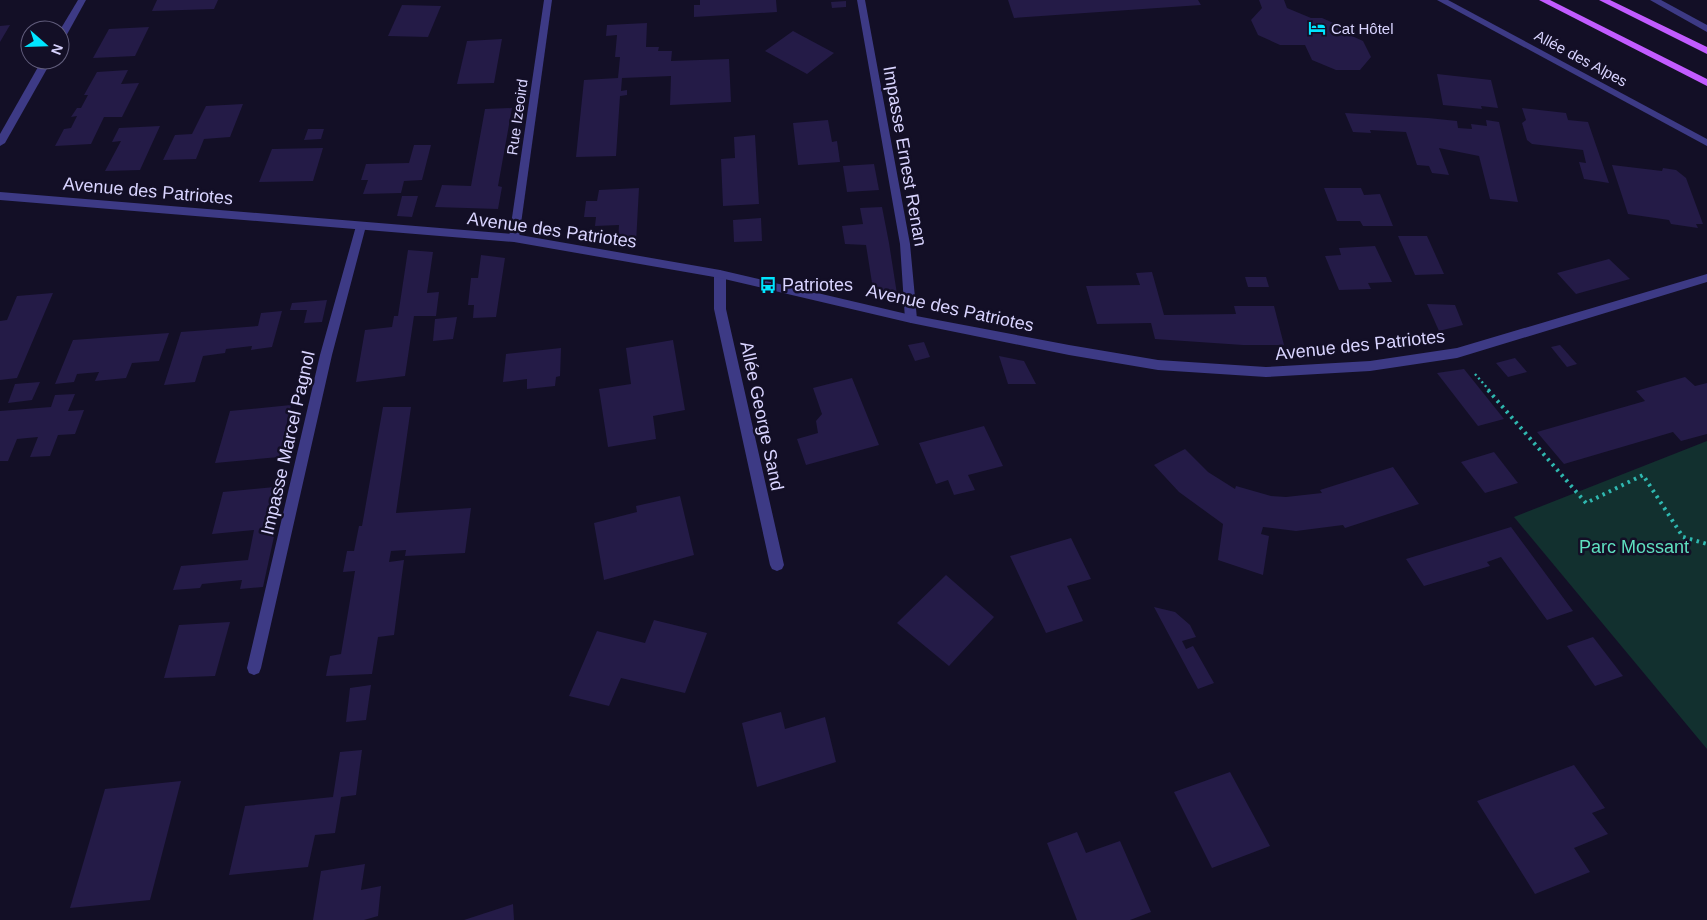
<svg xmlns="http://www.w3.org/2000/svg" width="1707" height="920" font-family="Arial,sans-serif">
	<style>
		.green { fill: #12302f }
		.building { fill: #241b47 }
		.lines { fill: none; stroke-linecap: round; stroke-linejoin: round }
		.path-far1 { stroke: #2fb8b0; stroke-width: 2.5; stroke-dasharray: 2 3; stroke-linecap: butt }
		.path { stroke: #2fb8b0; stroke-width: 4; stroke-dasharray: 2.5 4.5; stroke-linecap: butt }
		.minor { fill: #3d3a85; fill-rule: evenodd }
		.tertiary { fill: #3d3a85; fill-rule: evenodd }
		.primary { fill: #c25bff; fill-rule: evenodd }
		.labels { text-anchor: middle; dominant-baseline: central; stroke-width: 5; stroke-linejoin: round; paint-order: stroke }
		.far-poi-label { font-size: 15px; fill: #d9d4ff; stroke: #130f26; text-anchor: start }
		.far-street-label { font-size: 15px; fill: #d9d4ff; stroke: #130f26 }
		.street-label { font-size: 18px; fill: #d9d4ff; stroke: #130f26 }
		.poi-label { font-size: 18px; fill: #d9d4ff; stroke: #130f26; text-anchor: start }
		.park-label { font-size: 18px; fill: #5fe0c0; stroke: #130f26 }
	</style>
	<rect width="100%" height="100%" fill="#130f26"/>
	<polygon class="green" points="1707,441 1707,749 1514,517"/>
	<g class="building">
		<polygon points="157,0 218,0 214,9 152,11"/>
		<polygon points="700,0 776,0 777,12 694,17 694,5 700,5"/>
		<polygon points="1008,0 1198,0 1201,5 1014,18"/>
		<polygon points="1259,0 1284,0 1287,8 1311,18 1322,18 1338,25 1341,31 1363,41 1371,57 1360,70 1336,70 1312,60 1305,45 1280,45 1258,35 1251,20 1262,8"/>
		<polygon points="846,1 846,7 832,8 831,2"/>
		<polygon points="402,5 441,6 428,37 388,36"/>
		<polygon points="647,23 646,47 659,47 658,51 672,51 671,61 729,59 731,102 670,105 671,76 622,78 621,91 627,90 627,95 620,96 616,156 576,157 584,80 618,78 620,57 615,57 617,35 606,36 607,25"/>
		<polygon points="10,25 0,42 0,26"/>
		<polygon points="149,27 135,56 93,58 109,29"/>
		<polygon points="793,31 834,53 807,74 765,51"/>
		<polygon points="502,39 494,83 457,84 467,41"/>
		<polygon points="128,70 121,84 139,83 122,117 104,117 91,144 55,146 64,129 71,128 77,116 71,117 77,108 81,108 88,95 84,95 97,72"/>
		<polygon points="1437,74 1491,80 1498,108 1481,106 1482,109 1443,105"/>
		<polygon points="243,104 230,137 204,139 196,159 163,160 175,135 192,134 206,106"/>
		<polygon points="512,108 498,186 502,187 498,209 435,207 442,185 471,186 485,109"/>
		<polygon points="1522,108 1566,113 1568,120 1588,122 1609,183 1584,179 1579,162 1586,163 1583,150 1532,144 1527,140 1522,123 1526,120"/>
		<polygon points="1345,113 1428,118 1457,121 1458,128 1472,129 1471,124 1487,126 1486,120 1499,122 1518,202 1490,199 1479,156 1439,148 1449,175 1432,173 1429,166 1417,165 1406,132 1370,130 1371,133 1353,132"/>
		<polygon points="828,120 832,142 837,141 840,162 798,165 793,123"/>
		<polygon points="160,126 140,170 105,171 121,141 112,142 119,128"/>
		<polygon points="308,129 324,129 321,139 304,140"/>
		<polygon points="755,135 759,204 723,206 721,159 735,158 734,137"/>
		<polygon points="414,145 431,145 422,180 404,181 401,193 363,194 368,180 361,180 366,164 409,163"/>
		<polygon points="323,148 313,181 259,182 272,149"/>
		<polygon points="874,164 879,190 847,192 843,166"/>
		<polygon points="1612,165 1662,171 1663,168 1676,170 1686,178 1703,224 1696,224 1698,228 1671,224 1669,220 1628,214"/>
		<polygon points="639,188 636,243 618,241 619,225 595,226 596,217 584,217 586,201 597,201 599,190"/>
		<polygon points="1324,188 1361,188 1364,195 1380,194 1393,226 1363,226 1360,221 1337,221"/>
		<polygon points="402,196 418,196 412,217 397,216"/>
		<polygon points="882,207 889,243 897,294 873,289 866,245 845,244 842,226 863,224 860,208"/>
		<polygon points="761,218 762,241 734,242 733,220"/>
		<polygon points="1398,236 1427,236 1444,274 1415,275"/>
		<polygon points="1375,246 1392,282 1368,283 1371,289 1339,290 1325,256 1341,255 1339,248"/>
		<polygon points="408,250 433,252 427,293 439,292 436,316 414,316 405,376 356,382 365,330 392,327 394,316 398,316"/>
		<polygon points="481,255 505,258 496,317 473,318 474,305 468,305 471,278 478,278"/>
		<polygon points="1609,259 1630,279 1576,294 1557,273"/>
		<polygon points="1152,272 1164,315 1236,314 1234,306 1274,306 1284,345 1243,345 1155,339 1151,323 1097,324 1086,286 1140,285 1136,273"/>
		<polygon points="1245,277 1266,277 1269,287 1248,287"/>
		<polygon points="53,293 17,378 0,380 0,321 7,320 17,296"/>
		<polygon points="327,300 322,322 304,323 307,310 290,310 292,303"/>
		<polygon points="1427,304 1455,305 1463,325 1439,331"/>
		<polygon points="282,311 272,347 251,350 252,346 226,349 225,353 203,356 195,382 164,385 181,332 258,326 261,313"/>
		<polygon points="457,317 453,339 433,341 435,319"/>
		<polygon points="169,333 159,361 132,363 126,378 95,381 99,372 77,374 74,382 55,384 73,340"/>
		<polygon points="673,340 685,410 653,416 656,439 608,447 599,389 631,384 626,348"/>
		<polygon points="924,342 930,357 915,361 908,345"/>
		<polygon points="1560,345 1577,364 1567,367 1551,347"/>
		<polygon points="561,348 560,376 556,377 555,386 527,389 527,379 503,382 506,354"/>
		<polygon points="999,356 1024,361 1036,384 1008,384"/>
		<polygon points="1515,358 1527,372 1508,377 1496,363"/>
		<polygon points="1464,369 1504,419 1478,426 1437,373"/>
		<polygon points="1685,377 1695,386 1707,383 1707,434 1681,441 1673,432 1564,464 1537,432 1645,401 1636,391"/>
		<polygon points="852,378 879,445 806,465 797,439 818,433 816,421 822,414 813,388"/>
		<polygon points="40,382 32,400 8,403 15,384"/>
		<polygon points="75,394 68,411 84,410 75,434 58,435 50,456 30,457 38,437 17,439 8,461 0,461 0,411 51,407 55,395"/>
		<polygon points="291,405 279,457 215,463 230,411"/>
		<polygon points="383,407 411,407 396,513 471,508 465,553 405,556 406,550 391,551 389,562 404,560 394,635 378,637 372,674 326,676 330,656 341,654 355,571 343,572 347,551 354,551 359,526 362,526"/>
		<polygon points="984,426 1003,466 968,475 975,490 954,495 948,480 936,484 919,443"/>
		<polygon points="1185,449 1208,472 1235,489 1236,486 1271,496 1286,497 1322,493 1320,490 1393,467 1419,504 1345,528 1343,525 1296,531 1263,527 1261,534 1269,536 1263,575 1218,560 1223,524 1179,492 1154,465"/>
		<polygon points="1494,452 1518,483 1485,493 1461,462"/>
		<polygon points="285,486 263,587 240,589 242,580 202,584 200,588 173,590 181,566 248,560 254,530 212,534 223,492"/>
		<polygon points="680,496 694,555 604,580 594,523 637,512 636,506"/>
		<polygon points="1511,527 1573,611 1547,620 1501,557 1487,562 1490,566 1424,586 1406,559"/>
		<polygon points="1071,538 1091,579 1067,586 1083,621 1046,633 1010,556"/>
		<polygon points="946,575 994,617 949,666 897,623"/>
		<polygon points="1154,607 1175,612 1190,625 1196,637 1182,641 1186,649 1193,646 1214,683 1198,689"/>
		<polygon points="654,620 707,633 685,693 621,678 609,706 569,696 597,631 645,643"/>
		<polygon points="230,622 215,676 164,678 179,625"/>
		<polygon points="1593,637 1623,676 1595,686 1567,646"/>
		<polygon points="371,685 366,720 346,722 350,688"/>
		<polygon points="781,712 785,729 825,717 836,762 757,787 742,723"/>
		<polygon points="362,750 356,795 341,797 335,833 315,835 308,867 229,875 245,806 333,797 340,752"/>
		<polygon points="1574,765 1605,808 1592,813 1608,834 1574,848 1590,872 1535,894 1477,801"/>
		<polygon points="1230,772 1270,846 1212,868 1174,792"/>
		<polygon points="181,781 150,900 70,908 105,789"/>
		<polygon points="1077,832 1086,853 1120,841 1151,912 1130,920 1077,920 1047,843"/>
		<polygon points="365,864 361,890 381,886 378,916 364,920 313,920 321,871"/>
		<polygon points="513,904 514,920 464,920"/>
	</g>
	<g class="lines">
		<polyline class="path-far1" points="1475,374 1490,391"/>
		<polyline class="path" points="1488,390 1586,503 1643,475 1683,537 1707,544"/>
		<g class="minor">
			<polygon points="78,0 86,0 65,38 60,41 60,30"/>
			<polygon points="544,0 552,0 519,238 514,242 509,238"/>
			<polygon points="857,0 865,0 910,244 917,319 911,323 905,319 900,244"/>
			<polygon points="1437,0 1448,0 1707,139 1707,146"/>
			<polygon points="1650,0 1661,0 1707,25 1707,32"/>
			<polygon points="42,60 52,60 5,143 0,146 0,134"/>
			<polygon points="361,222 366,226 332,355 261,668 259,673 254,675 249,673 247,668 320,355 356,226"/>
			<polygon points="720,270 726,274 726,309 784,565 782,569 777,571 772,569 770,565 714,309 714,274"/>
		</g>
		<polygon class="tertiary" points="0,192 514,234 720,270 911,315 1069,345 1158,360 1266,367 1370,361 1457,348 1707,274 1707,282 1457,358 1370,371 1266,377 1158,370 1069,355 911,323 720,278 514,242 0,200"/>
		<g class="primary">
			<polygon points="1539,0 1550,0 1707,79 1707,86"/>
			<polygon points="1599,0 1610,0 1707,47 1707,54"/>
		</g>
	</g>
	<defs>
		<g id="hotel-bare" transform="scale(1.35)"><path d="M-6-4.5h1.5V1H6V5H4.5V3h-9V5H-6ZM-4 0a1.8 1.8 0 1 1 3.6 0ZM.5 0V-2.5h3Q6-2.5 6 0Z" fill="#00e5ff" stroke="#130f26" stroke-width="2.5" paint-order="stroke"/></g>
		<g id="bus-bare" transform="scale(1.35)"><path d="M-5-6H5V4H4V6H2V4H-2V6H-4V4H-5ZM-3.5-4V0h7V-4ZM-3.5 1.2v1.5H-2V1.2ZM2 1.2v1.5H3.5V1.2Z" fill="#00e5ff" stroke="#130f26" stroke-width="2.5" paint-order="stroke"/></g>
	</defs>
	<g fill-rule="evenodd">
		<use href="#hotel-bare" x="1317" y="28"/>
		<use href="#bus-bare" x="768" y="285"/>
	</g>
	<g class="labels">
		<g class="far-poi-label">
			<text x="1331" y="28">Cat Hôtel</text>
		</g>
		<g class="far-street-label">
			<text transform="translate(1581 58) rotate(28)">Allée des Alpes</text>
			<text transform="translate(517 117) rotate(-82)">Rue Izeoird</text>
		</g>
		<g class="street-label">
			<text transform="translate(905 156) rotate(80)">Impasse Ernest Renan</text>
			<text transform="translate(148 191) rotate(5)">Avenue des Patriotes</text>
			<text transform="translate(552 230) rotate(8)">Avenue des Patriotes</text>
			<text transform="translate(950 308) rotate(12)">Avenue des Patriotes</text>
			<text transform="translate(1360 345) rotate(-6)">Avenue des Patriotes</text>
			<text transform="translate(762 416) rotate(78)">Allée George Sand</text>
			<text transform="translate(288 443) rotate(-77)">Impasse Marcel Pagnol</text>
		</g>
		<g class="poi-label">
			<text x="782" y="285">Patriotes</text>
		</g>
		<g class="park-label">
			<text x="1634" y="547">Parc Mossant</text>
		</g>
	</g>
	<g transform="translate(45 45) rotate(110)"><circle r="24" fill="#130f26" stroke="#625e7d"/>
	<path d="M0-4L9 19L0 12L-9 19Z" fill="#00e5ff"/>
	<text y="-8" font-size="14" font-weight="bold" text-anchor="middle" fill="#d9d4ff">N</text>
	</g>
</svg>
